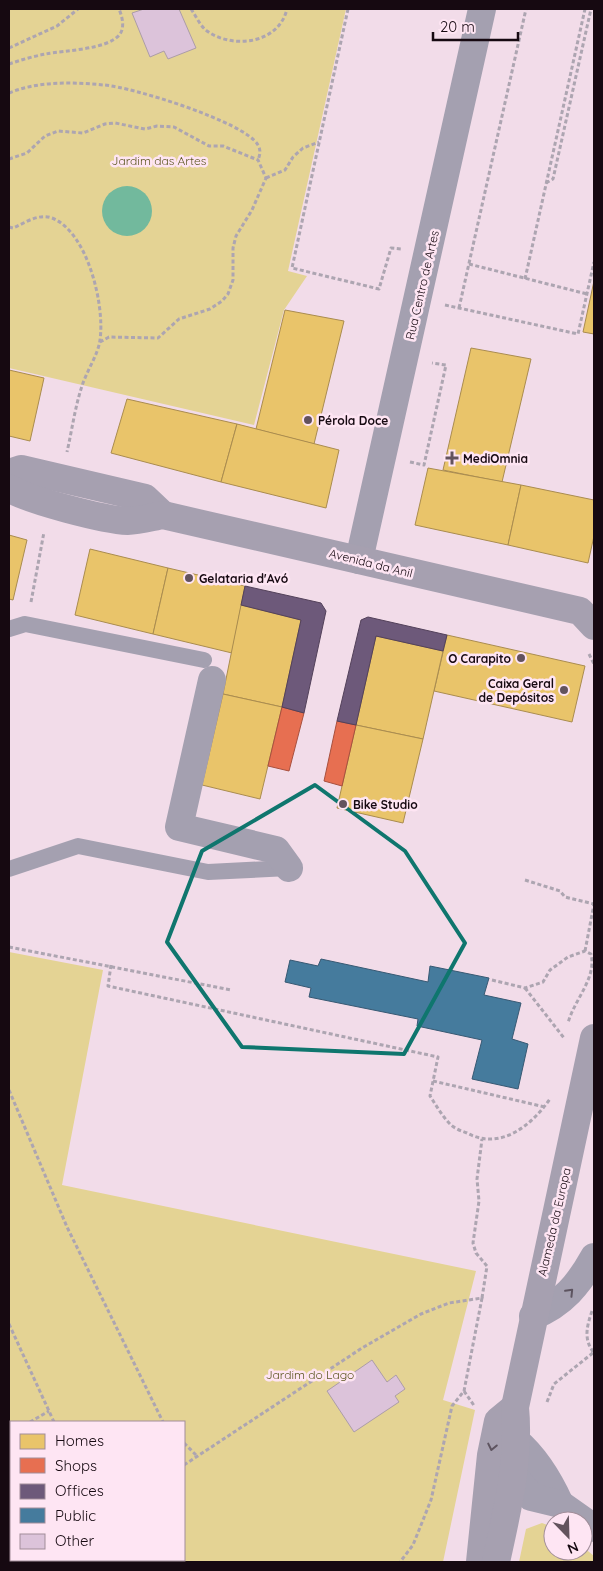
<svg xmlns="http://www.w3.org/2000/svg" width="603" height="1571" font-family="Quicksand,sans-serif">
	<style>
		.green { fill: #e4d394; fill-rule: evenodd }
		.water { fill: #72b99d }
		.homes { fill: #e9c46a; stroke: #aa8c4f }
		.shops { fill: #e76f51; stroke: #a8503e }
		.offices { fill: #6d597a; stroke: #53415a }
		.public { fill: #457b9d; stroke: #375973 }
		.building { fill: #dcc3da; stroke: #ac9da8 }
		.lines { fill: none; stroke-linecap: round; stroke-linejoin: round }
		.path { stroke: #ada5b1; stroke-width: 3; stroke-dasharray: 4 2.5; stroke-linecap: butt }
		.lane { stroke: #a4a0b0; stroke-width: 16 }
		.street { stroke: #a4a0b0; stroke-width: 28 }
		.secondary { stroke: #a6a0b0; stroke-width: 28 }
		.oneway { stroke: #5d5460 }
		.oneway2 { stroke: #5e5460 }
		.marked { fill: none; stroke: #0f766e; stroke-width: 4; stroke-linejoin: round }
		.poi-dot { fill: #63535d; stroke: #fee5f3; stroke-width: 2 }
		.labels { text-anchor: middle; dominant-baseline: central; stroke-width: 5; stroke-linejoin: round; paint-order: stroke }
		.park-label { font-size: 12px; fill: #5d5722; stroke: #fee5f3 }
		.street-label { font-size: 12px; fill: #160911; stroke: #fee5f3 }
		.poi-label { font-size: 12px; font-weight: bold; fill: #160911; stroke: #fee5f3; text-anchor: start }
	</style>
	<rect width="100%" height="100%" fill="#f2dce9"/>
	<g class="green">
		<polygon points="9,9 346,9 288,271 307,276 284,310 254,425 9,368"/>
		<path d="M9,952L103,970L62,1185L476,1271L443,1400L475,1410L443,1562H9ZM11,1422H184V1560H11Z"/>
		<polygon points="542,1523 553,1527 553,1551 583,1551 583,1547 594,1556 594,1562 519,1562 526,1529"/>
	</g>
	<g class="water">
		<circle cx="127" cy="211" r="25"/>
		<polygon points="11,1481 11,1560 29,1560 30,1562 9,1562 9,1482"/>
	</g>
	<g class="homes">
		<polygon points="594,281 594,334 583,332"/>
		<polygon points="285,310 344,321 314,444 256,429"/>
		<polygon points="471,348 531,359 502,482 443,470"/>
		<polygon points="9,370 44,378 30,441 9,436"/>
		<polygon points="127,399 237,424 221,482 111,453"/>
		<polygon points="237,424 339,450 326,508 221,482"/>
		<polygon points="428,468 521,485 508,545 415,525"/>
		<polygon points="521,485 594,500 594,536 588,563 508,545"/>
		<polygon points="9,535 27,540 13,600 9,599"/>
		<polygon points="90,549 168,568 153,634 75,615"/>
		<polygon points="168,568 245,586 232,653 153,634"/>
		<polygon points="241,605 301,620 282,707 223,694"/>
		<polygon points="447,635 585,666 572,722 434,691"/>
		<polygon points="376,636 443,651 423,739 356,725"/>
		<polygon points="223,694 282,707 260,799 202,785"/>
		<polygon points="356,725 423,739 403,823 337,808"/>
	</g>
	<g class="shops">
		<polygon points="282,707 304,713 289,771 268,766"/>
		<polygon points="337,721 356,725 342,786 324,781"/>
	</g>
	<g class="offices">
		<polygon points="245,586 321,603 326,611 304,713 282,707 301,620 241,605"/>
		<polygon points="368,617 447,635 443,651 376,636 356,725 337,721 361,620"/>
	</g>
	<polygon class="public" points="321,959 428,982 430,966 489,978 484,995 521,1003 512,1039 528,1044 518,1089 472,1079 482,1040 417,1026 418,1019 309,997 311,988 285,982 290,960 318,966"/>
	<g class="building">
		<polygon points="144,9 179,9 196,48 168,59 164,51 150,57 132,13"/>
		<polygon points="372,1360 387,1382 396,1375 405,1389 395,1396 399,1402 354,1432 327,1391"/>
	</g>
	<g class="lines">
		<g class="path">
			<path d="M191,9C196,16 200,26 207,31C234,50 279,43 287,9"/>
			<polyline points="348,9 292,268 379,289 391,248 401,249"/>
			<polyline points="9,48 57,26 78,9"/>
			<path d="M9,64C21,60 34,56 46,54C65,50 108,50 120,34C125,27 122,16 119,9"/>
			<path d="M9,93C38,81 72,82 104,85C132,87 245,122 258,145C261,150 260,155 258,160"/>
			<polyline points="9,159 27,153 45,136 58,131 83,133 105,124 115,123 145,129 157,126 174,127 209,146 223,146 258,160 266,178 252,210 236,236 233,248 233,280 228,294 222,301 210,309 179,319 158,338 109,337 100,342"/>
			<polyline points="266,178 285,170 293,157 303,148 319,142"/>
			<polyline points="546,183 553,179 591,9"/>
			<path d="M9,227L13,228C25,223 38,213 52,218C88,232 105,306 100,340C98,355 87,370 82,386C75,407 72,430 67,452"/>
			<polyline points="469,264 587,294"/>
			<polyline points="525,279 585,9"/>
			<polyline points="445,305 578,334 594,262"/>
			<polyline points="459,308 526,9"/>
			<polyline points="410,462 424,465 446,365 432,363"/>
			<polyline points="31,602 44,532"/>
			<polyline points="589,654 594,664"/>
			<polyline points="525,880 560,891 565,897 594,904"/>
			<polyline points="9,947 231,990"/>
			<polyline points="585,951 594,904"/>
			<path d="M111,965L108,986L438,1057L430,1096C436,1105 442,1116 450,1124C454,1128 461,1131 467,1133C500,1151 531,1126 550,1099"/>
			<path d="M492,980L525,988L543,982L550,970L568,957L585,951L591,954C597,978 574,1000 568,1023"/>
			<polyline points="525,988 564,1038"/>
			<polyline points="433,1081 545,1107"/>
			<polyline points="9,1090 67,1227 163,1422"/>
			<polyline points="482,1298 487,1266 476,1253 473,1243 479,1201 477,1179 482,1139"/>
			<path d="M592,1311C587,1326 583,1339 594,1353"/>
			<polyline points="9,1324 54,1422"/>
			<polyline points="464,1391 475,1407"/>
			<polyline points="547,1402 554,1384 594,1352"/>
			<polyline points="30,1422 49,1411"/>
			<polyline points="9,1436 11,1435"/>
			<polyline points="184,1443 197,1456"/>
			<polyline points="9,1449 11,1454"/>
			<polyline points="184,1465 362,1348 421,1314 449,1303 482,1298 464,1391 452,1406 431,1500 413,1545 400,1562"/>
			<polyline points="82,1560 85,1562"/>
			<polyline points="137,1560 139,1562"/>
			<polyline points="124,1562 126,1560"/>
		</g>
		<g class="lane">
			<polyline points="9,629 25,624 204,660"/>
			<polyline points="9,869 78,846 208,872 289,868"/>
		</g>
		<g class="street">
			<polyline points="359,560 482,9"/>
			<polyline points="212,680 179,827 276,850 289,868"/>
			<path d="M533,1316C563,1304 579,1284 594,1257"/>
			<path d="M516,1441C536,1458 549,1480 560,1504"/>
			<polyline points="513,1474 531,1497 560,1504 594,1528"/>
		</g>
		<g class="secondary">
			<polyline points="9,473 21,469 145,498 163,515"/>
			<path d="M9,488C26,500 105,520 128,521C139,521 152,517 163,515L580,611L594,626"/>
			<polyline points="480,1562 491,1455 498,1421 515,1407"/>
			<path d="M496,1562C507,1511 520,1460 515,1407L594,1038"/>
		</g>
	</g>
	<defs><path id="oneway-chevron" d="M-2-3.5L2.5 0L-2 3.5" fill="none" stroke-width="1.6" stroke-linecap="round" stroke-linejoin="round" transform="scale(1.25)"/></defs>
	<use class="oneway" href="#oneway-chevron" transform="translate(570 1292) rotate(-46)"/>
	<use class="oneway2" href="#oneway-chevron" transform="translate(492 1447) rotate(102)"/>
	<path class="marked" d="M315,785L405,851L465,943L404,1054L242,1047L167,942L202,851Z"/>
	<g class="poi-dot">
		<circle cx="308" cy="420" r="5"/>
		<path d="M449.5 450.5h5v5h5v5h-5v5h-5v-5h-5v-5h5z"/>
		<circle cx="189" cy="578" r="5"/>
		<circle cx="521" cy="658" r="5"/>
		<circle cx="564" cy="690" r="5"/>
		<circle cx="343" cy="804" r="5"/>
	</g>
	<g class="labels">
		<g class="park-label">
			<text x="159" y="160">Jardim das Artes</text>
			<text x="310" y="1374">Jardim do Lago</text>
		</g>
		<g class="street-label">
			<text transform="translate(422 285) rotate(-77)">Rua Centro de Artes</text>
			<text transform="translate(371 563) rotate(14)">Avenida da Anil</text>
			<text transform="translate(554 1222) rotate(-77)">Alameda da Europa</text>
		</g>
		<g class="poi-label">
			<text x="318" y="420">Pérola Doce</text>
			<text x="463" y="458">MediOmnia</text>
			<text x="199" y="578">Gelataria d'Avó</text>
			<text x="511" y="658" text-anchor="end">O Carapito</text>
			<text x="554" y="683" text-anchor="end">Caixa Geral<tspan x="554" dy="14">de Depósitos</tspan></text>
			<text x="353" y="804">Bike Studio</text>
		</g>
	</g>
	<rect width="603" height="1571" fill="none" stroke="#160911" stroke-width="20"/>
	<rect x="10" y="1421" width="175" height="140" fill="#fee5f3" stroke="#a18d99"/>
	<rect x="20" y="1434" width="25" height="15" fill="#e9c46a" stroke="#a18d99"/>
	<text x="55" y="1446" font-size="15" fill="#160911">Homes</text>
	<rect x="20" y="1458" width="25" height="15" fill="#e76f51" stroke="#a18d99"/>
	<text x="55" y="1471" font-size="15" fill="#160911">Shops</text>
	<rect x="20" y="1484" width="25" height="15" fill="#6d597a" stroke="#a18d99"/>
	<text x="55" y="1496" font-size="15" fill="#160911">Offices</text>
	<rect x="20" y="1508" width="25" height="15" fill="#457b9d" stroke="#a18d99"/>
	<text x="55" y="1521" font-size="15" fill="#160911">Public</text>
	<rect x="20" y="1534" width="25" height="15" fill="#dcc3da" stroke="#a18d99"/>
	<text x="55" y="1546" font-size="15" fill="#160911">Other</text>
	<g transform="translate(568 1536) rotate(157)"><circle r="24" fill="#fee5f3" stroke="#a18d99"/>
	<path d="M0-4L9 19L0 12L-9 19Z" fill="#63535d"/>
	<text y="-8" font-size="14" font-weight="bold" text-anchor="middle" fill="#160911">N</text>
	</g>
	<path d="M433 32v8h85v-8" fill="none" stroke="#160911" stroke-width="2.5"/>
	<text x="440" y="32" font-size="15" fill="#160911" stroke="#fee5f3" stroke-width="4" paint-order="stroke">20 m</text>
</svg>
